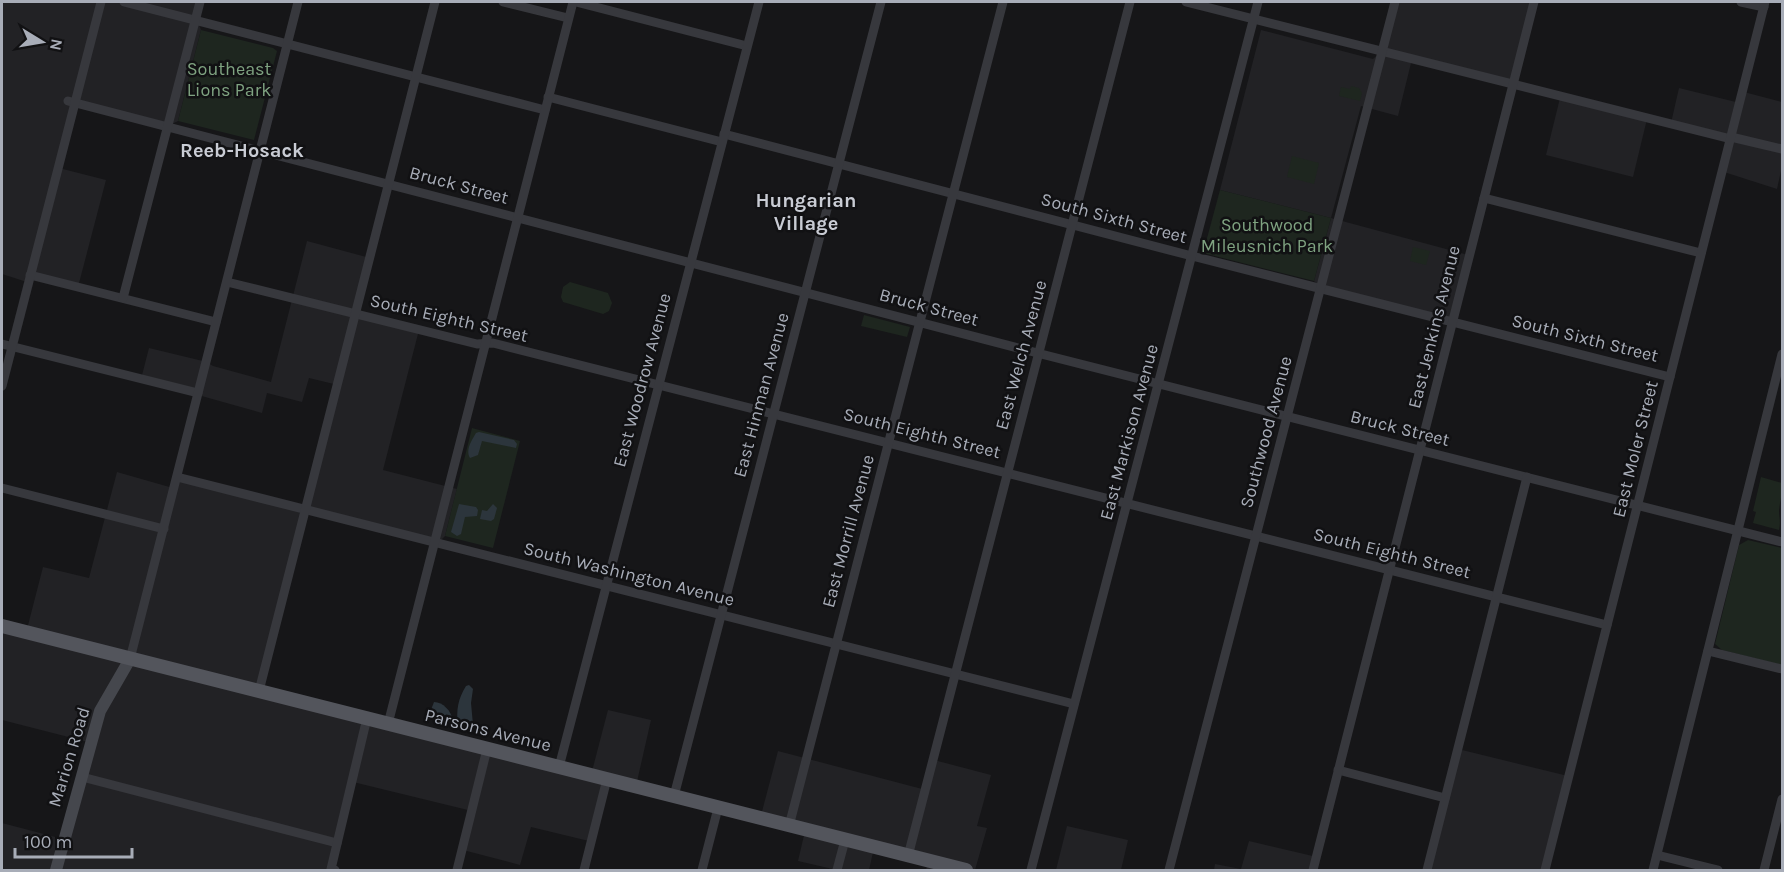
<svg xmlns="http://www.w3.org/2000/svg" width="1784" height="872" font-family="Karla,sans-serif">
	<style>
		.built { fill: #222225 }
		.green { fill: #1e261f }
		.water { fill: #2c353c }
		.lines { fill: none; stroke-linecap: round; stroke-linejoin: round }
		.street { stroke: #37383d; stroke-width: 9 }
		.secondary { stroke: #45474d; stroke-width: 12 }
		.primary { stroke: #53555c; stroke-width: 14 }
		.labels { text-anchor: middle; dominant-baseline: central; stroke-width: 5; stroke-linejoin: round; paint-order: stroke }
		.park-label { font-size: 18px; fill: #7fa381; stroke: #111113 }
		.street-label { font-size: 18px; fill: #a8adb8; stroke: #111113 }
		.neighbourhood-label { font-size: 20px; font-weight: bold; fill: #c9ccd4; stroke: #111113 }
	</style>
	<rect width="100%" height="100%" fill="#161618"/>
	<g class="built">
		<polygon points="2,2 201,2 197,19 201,30 178,121 168,126 76,103 59,168 106,180 78,287 32,277 30,283 2,274"/>
		<polygon points="1395,2 1535,2 1514,82 1412,59 1398,116 1361,106 1331,218 1472,256 1455,320 1322,288 1314,281 1331,218 1220,190 1261,30 1373,59 1382,51"/>
		<polygon points="1679,88 1740,103 1744,92 1782,102 1782,166 1777,189 1724,172 1732,139 1671,123"/>
		<polygon points="1560,98 1647,119 1633,177 1546,155"/>
		<polygon points="307,241 370,258 357,315 419,330 383,470 457,489 445,536 438,543 307,510 261,692 591,775 608,710 651,720 636,786 608,780 593,842 531,827 520,865 463,850 472,811 353,782 332,867 344,870 2,870 2,823 63,839 88,742 2,720 2,627 26,633 43,567 89,578 117,472 173,488 176,476 307,510 338,385 309,378 302,402 267,393 262,413 141,379 149,348 207,362 213,366 271,382"/>
		<polygon points="1458,749 1568,776 1545,870 1428,870"/>
		<polygon points="778,751 926,790 934,760 991,775 977,826 987,828 975,870 926,870 928,862 874,848 869,870 837,870 798,861 805,831 760,819"/>
		<polygon points="1067,826 1128,840 1121,870 1056,870"/>
		<polygon points="1249,841 1317,857 1314,870 1214,870 1215,864 1241,869"/>
	</g>
	<g class="green">
		<polygon points="201,30 273,48 277,51 254,140 178,121"/>
		<polygon points="1351,86 1359,88 1362,93 1360,101 1339,96 1341,87 1350,89"/>
		<polygon points="1292,156 1319,163 1314,184 1287,177"/>
		<polygon points="1220,190 1331,218 1314,281 1203,253"/>
		<polygon points="1413,247 1430,251 1426,265 1410,261"/>
		<polygon points="570,282 608,293 612,303 609,311 603,314 563,302 561,297 563,287"/>
		<polygon points="864,315 910,327 907,337 861,326"/>
		<polygon points="472,428 520,441 493,548 445,536"/>
		<path d="M1761,477L1782,483C1783,492 1780,501 1779,510C1779,518 1781,521 1779,530L1753,523L1756,512L1753,511Z"/>
		<polygon points="1748,540 1782,548 1782,665 1722,650 1715,644 1739,545"/>
	</g>
	<g class="water">
		<path d="M479,432L514,440L517,444L516,448L482,441L478,455L470,458C465,450 472,440 476,433Z"/>
		<polygon points="459,504 476,507 478,510 477,516 465,517 461,534 457,536 451,532"/>
		<polygon points="493,504 497,508 494,519 491,521 480,519 482,510 487,511"/>
		<path d="M469,685L473,689L471,703L473,725L471,728L463,729L458,725C456,710 458,699 466,686Z"/>
		<path d="M434,702C443,702 451,711 453,720L451,723L434,719L429,715Z"/>
	</g>
	<g class="lines">
		<g class="street">
			<polyline points="124,2 545,110"/>
			<polyline points="503,2 568,18"/>
			<polyline points="576,2 747,46"/>
			<polyline points="1186,2 1731,139"/>
			<polyline points="1741,2 1764,7"/>
			<polyline points="548,97 722,142"/>
			<polyline points="68,101 1045,355 1782,542"/>
			<polyline points="724,134 1192,256 1670,377"/>
			<polyline points="1731,137 1782,149"/>
			<polyline points="1484,198 1701,253"/>
			<polyline points="30,275 216,322"/>
			<polyline points="227,282 477,344 493,343 1607,625"/>
			<polyline points="123,298 200,2"/>
			<polyline points="2,344 198,393"/>
			<polyline points="2,386 101,2"/>
			<polyline points="177,477 1074,704"/>
			<polyline points="2,488 164,529"/>
			<polyline points="1708,651 1782,669"/>
			<polyline points="130,659 298,2"/>
			<polyline points="259,691 435,2"/>
			<polyline points="388,724 573,2"/>
			<polyline points="559,767 759,2"/>
			<polyline points="1338,770 1445,798"/>
			<polyline points="82,777 337,843"/>
			<polyline points="674,796 881,2"/>
			<polyline points="789,826 1003,2"/>
			<polyline points="1657,855 1718,870"/>
			<polyline points="908,856 1130,2"/>
			<polyline points="335,870 331,869 367,718"/>
			<polyline points="457,870 487,749"/>
			<polyline points="584,870 607,779"/>
			<polyline points="702,870 718,808"/>
			<polyline points="837,870 845,840"/>
			<polyline points="1031,870 1258,2"/>
			<polyline points="1169,870 1395,2"/>
			<polyline points="1313,870 1534,2"/>
			<polyline points="1427,870 1527,477"/>
			<polyline points="1545,870 1765,2"/>
			<polyline points="1653,870 1782,354"/>
			<polyline points="1764,870 1782,799"/>
		</g>
		<polyline class="secondary" points="56,870 100,711 130,659"/>
		<polyline class="primary" points="2,626 966,870"/>
	</g>
	<g class="labels">
		<g class="park-label">
			<text x="229" y="69">Southeast<tspan x="229" dy="21">Lions Park</tspan></text>
			<text x="1267" y="225">Southwood<tspan x="1267" dy="21">Mileusnich Park</tspan></text>
		</g>
		<g class="street-label">
			<text transform="translate(459 185) rotate(15)">Bruck Street</text>
			<text transform="translate(1114 218) rotate(15)">South Sixth Street</text>
			<text transform="translate(929 307) rotate(15)">Bruck Street</text>
			<text transform="translate(449 318) rotate(13)">South Eighth Street</text>
			<text transform="translate(1434 327) rotate(-76)">East Jenkins Avenue</text>
			<text transform="translate(1585 338) rotate(14)">South Sixth Street</text>
			<text transform="translate(1021 355) rotate(-75)">East Welch Avenue</text>
			<text transform="translate(642 380) rotate(-75)">East Woodrow Avenue</text>
			<text transform="translate(761 395) rotate(-75)">East Hinman Avenue</text>
			<text transform="translate(1400 428) rotate(14)">Bruck Street</text>
			<text transform="translate(1129 432) rotate(-75)">East Markison Avenue</text>
			<text transform="translate(1266 432) rotate(-75)">Southwood Avenue</text>
			<text transform="translate(922 433) rotate(14)">South Eighth Street</text>
			<text transform="translate(1635 449) rotate(-76)">East Moler Street</text>
			<text transform="translate(848 531) rotate(-75)">East Morrill Avenue</text>
			<text transform="translate(1392 553) rotate(14)">South Eighth Street</text>
			<text transform="translate(629 574) rotate(14)">South Washington Avenue</text>
			<text transform="translate(488 730) rotate(14)">Parsons Avenue</text>
			<text transform="translate(69 757) rotate(-73)">Marion Road</text>
		</g>
		<g class="neighbourhood-label">
			<text x="242" y="150">Reeb-Hosack</text>
			<text x="806" y="200">Hungarian<tspan x="806" dy="23">Village</tspan></text>
		</g>
	</g>
	<rect width="1784" height="872" fill="none" stroke="#a8adb8" stroke-width="6"/>
	<g transform="translate(42 42) rotate(101)" stroke="#111113" stroke-width="4.5" paint-order="stroke">
	<path d="M0-4.5L10 22L0 15L-10 22Z" fill="#a8adb8"/>
	<text y="-9" font-size="16" font-weight="bold" text-anchor="middle" fill="#a8adb8">N</text>
	</g>
	<path d="M15 848v9h117v-9" fill="none" stroke="#a8adb8" stroke-width="3"/>
	<text x="24" y="848" font-size="18" fill="#a8adb8" stroke="#111113" stroke-width="4.5" paint-order="stroke">100 m</text>
</svg>
